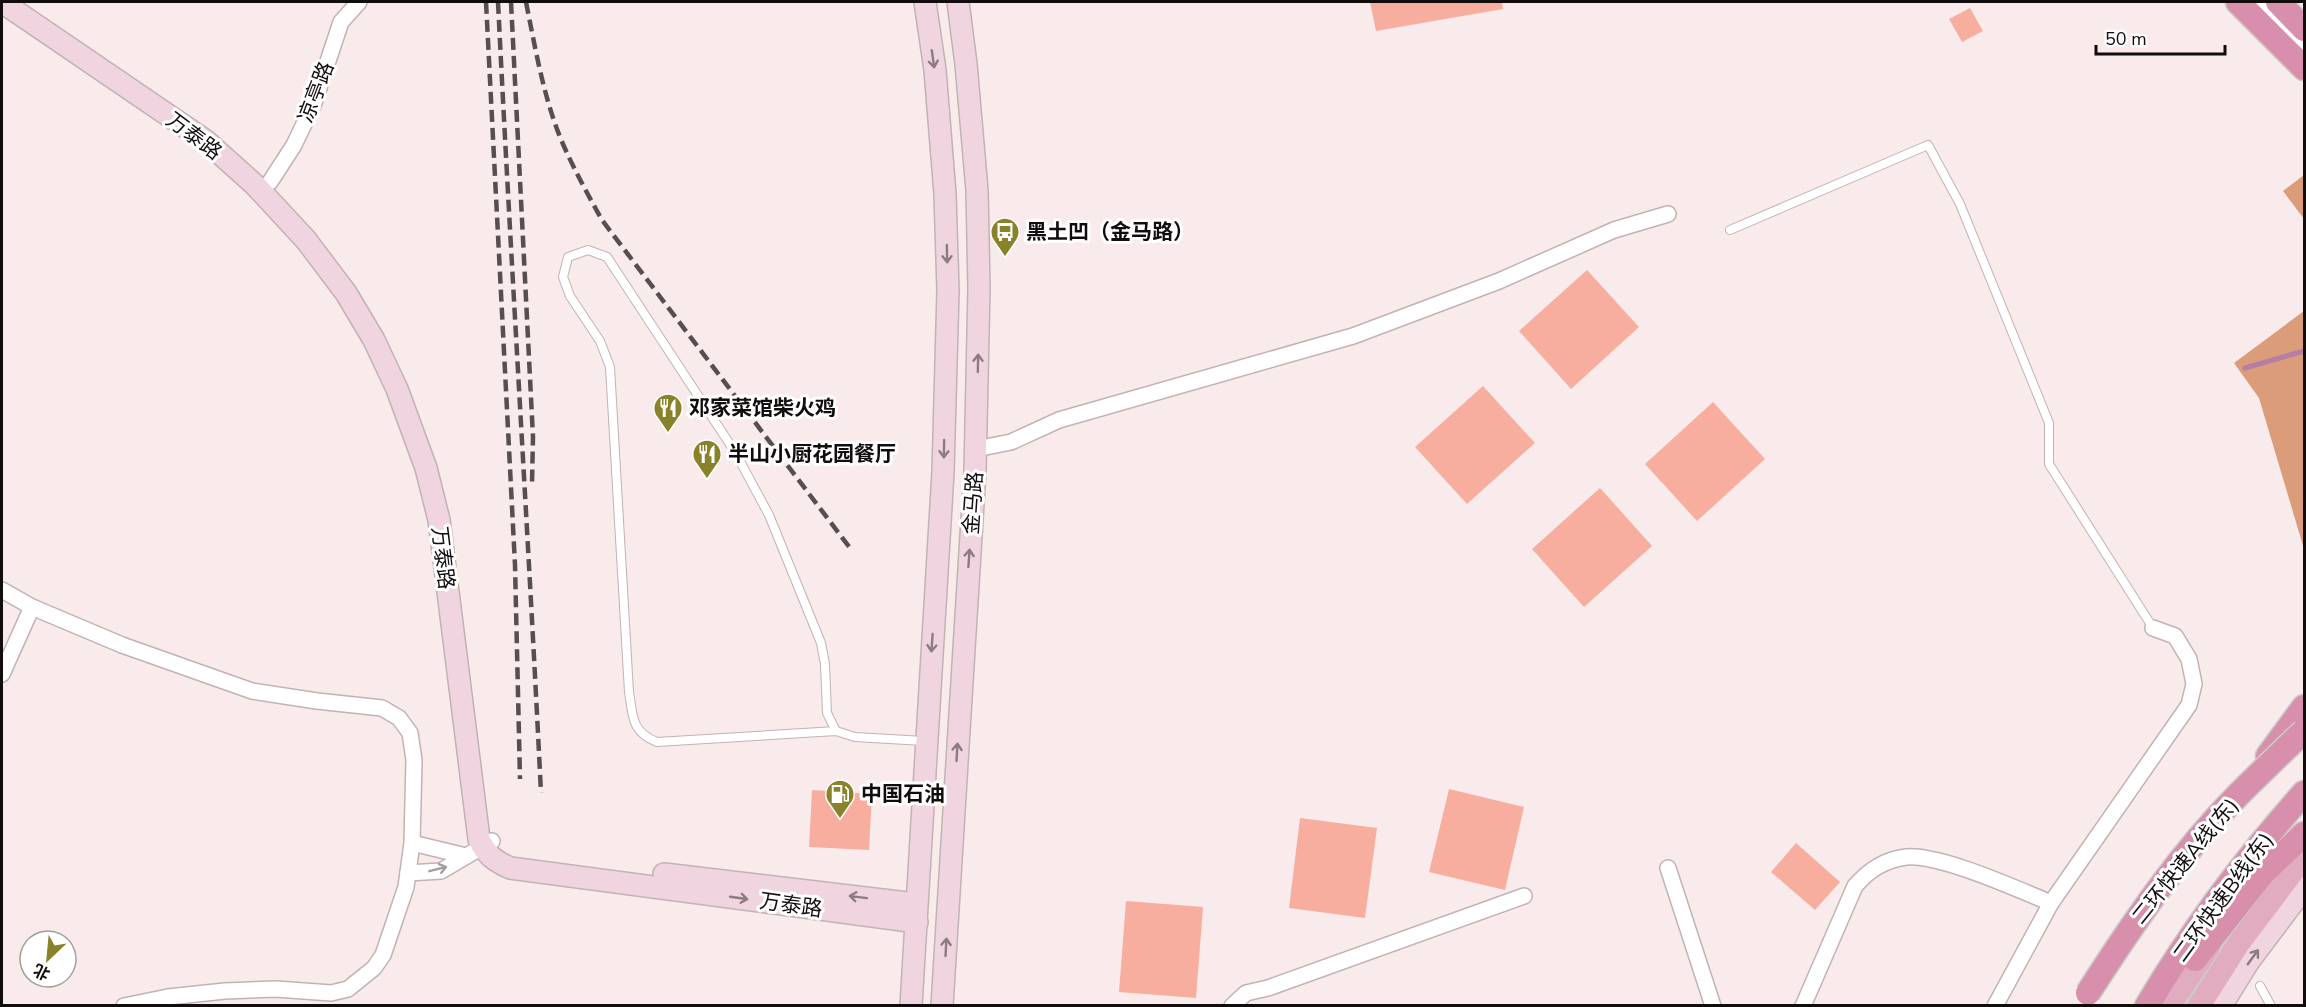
<svg xmlns="http://www.w3.org/2000/svg" width="2306" height="1007" font-family="'Nunito Sans','Noto Sans SC',sans-serif">
	<style>
		.forest { fill: #da9c79 }
		.lines { fill: none; stroke-linecap: round; stroke-linejoin: round }
		.stream { stroke: #b67da5; stroke-width: 5 }
		.building { fill: #f7ae9f }
		.service-casing { stroke: #c1b3b4; stroke-width: 10 }
		.minor-casing { stroke: #c1b3b4; stroke-width: 18 }
		.tertiary-casing { stroke: #c1b3b4; stroke-width: 21 }
		.secondary-casing { stroke: #c1b3b4; stroke-width: 24 }
		.primary-casing { stroke: #cbcaca; stroke-width: 26 }
		.trunk-casing { stroke: #cbcaca; stroke-width: 27 }
		.service { stroke: #fff; stroke-width: 8 }
		.minor { stroke: #fff; stroke-width: 15 }
		.tertiary { stroke: #fff; stroke-width: 18 }
		.secondary { stroke: #f0d5e0; stroke-width: 21 }
		.primary { stroke: #e1abc0; stroke-width: 22 }
		.trunk { stroke: #d78fab; stroke-width: 24 }
		.rail { stroke: #564e4f; stroke-width: 4.5; stroke-dasharray: 12 6; stroke-linecap: butt }
		.trunk-bridge-casing { stroke: #cbcaca; stroke-width: 27; stroke-linecap: butt }
		.trunk-bridge { stroke: #d78fab; stroke-width: 24 }
		.oneway { stroke: #8c7b81 }
		.oneway2 { stroke: #a09e9e }
		.labels { text-anchor: middle; dominant-baseline: central; stroke-width: 6; stroke-linejoin: round; paint-order: stroke }
		.street-label { font-size: 21px; fill: #120d0d; stroke: #fff }
		.poi-label { font-size: 21px; font-weight: bold; fill: #120d0d; stroke: #fff; text-anchor: start }
	</style>
	<rect width="100%" height="100%" fill="#f9eaeb"/>
	<g class="forest">
		<polygon points="2304,175 2304,219 2283,191"/>
		<polygon points="2304,311 2304,549 2259,398 2234,363"/>
	</g>
	<g class="lines">
		<polyline class="stream" points="2245,368 2304,351"/>
	</g>
	<g class="building">
		<polygon points="1370,2 1502,2 1503,9 1376,31"/>
		<polygon points="1970,8 1983,31 1962,42 1949,19"/>
		<polygon points="1587,270 1639,327 1571,389 1519,331"/>
		<polygon points="1483,386 1535,443 1467,504 1415,447"/>
		<polygon points="1713,402 1765,459 1697,521 1645,464"/>
		<polygon points="1600,488 1652,546 1584,607 1532,549"/>
		<polygon points="1449,789 1524,807 1505,890 1429,872"/>
		<polygon points="812,790 872,794 869,850 809,847"/>
		<polygon points="1300,818 1377,828 1365,918 1289,908"/>
		<polygon points="1796,843 1840,882 1815,910 1771,872"/>
		<polygon points="1126,901 1203,907 1196,998 1119,992"/>
	</g>
	<g class="lines">
		<g class="service-casing">
			<g id="service">
				<polyline points="1730,230 1928,145 1960,204 2049,423 2049,464 2153,628"/>
				<path d="M836,731L657,742C631,732 633,716 629,692L610,367L600,341L570,296L563,277L568,257L588,250L607,257L735,452L769,515L821,643L825,664L827,713L836,731L855,737L924,741"/>
				<polyline points="2260,986 2271,1006"/>
			</g>
		</g>
		<g class="minor-casing">
			<g id="minor">
				<polyline points="270,182 294,145 314,103 341,22 359,2"/>
				<polyline points="976,449 1011,442 1059,420 1353,336 1499,281 1614,230 1668,214"/>
				<polyline points="2,590 32,607 122,645 252,691 317,701 382,708 399,718 410,733 414,760 412,843 406,887 383,955 374,968 348,989 331,993 276,989 225,991 168,997 124,1006"/>
				<polyline points="2,674 32,607"/>
				<polyline points="412,843 466,856"/>
				<polyline points="1668,868 1713,1006"/>
				<polyline points="408,873 441,871 492,841"/>
				<polyline points="1232,1006 1246,993 1268,988 1524,896"/>
				<path d="M1803,1006L1855,886C1869,870 1884,860 1906,857C1940,854 2017,889 2051,903"/>
				<polyline points="1995,1006 2051,903 2189,705 2194,684 2189,659 2175,636 2153,628"/>
			</g>
		</g>
		<g class="tertiary-casing">
			<polyline id="tertiary" points="2255,2 2304,49"/>
		</g>
		<g class="secondary-casing">
			<g id="secondary">
				<path d="M2,2L206,141L255,185L306,240L346,293L374,340L397,389L426,468L439,520L479,839C486,855 495,861 510,868L917,922"/>
				<polyline points="664,874 916,904"/>
				<polyline points="911,1006 943,472 948,290 945,194 935,70 925,2"/>
				<polyline points="942,1006 975,471 979,288 977,190 966,64 958,2"/>
				<polyline points="2221,1006 2249,961 2304,888"/>
			</g>
		</g>
		<g class="primary-casing">
			<g id="primary">
				<polyline points="2169,1006 2209,947"/>
				<polyline points="2199,1006 2239,943 2304,857"/>
			</g>
		</g>
		<g class="trunk-casing">
			<g id="trunk">
				<polyline points="2238,2 2304,68"/>
				<polyline points="2278,2 2304,29"/>
				<polyline points="2268,756 2304,707"/>
				<polyline points="2195,959 2263,873 2304,834"/>
				<path d="M2147,1006C2192,930 2246,858 2304,793"/>
			</g>
		</g>
		<use href="#service" class="service"/>
		<use href="#minor" class="minor"/>
		<use href="#tertiary" class="tertiary"/>
		<use href="#secondary" class="secondary"/>
		<use href="#primary" class="primary"/>
		<use href="#trunk" class="trunk"/>
		<g class="rail">
			<polyline points="486,2 515,565 520,779"/>
			<path d="M498,2C511,265 528,529 541,793"/>
			<polyline points="511,2 533,437 532,484"/>
			<path d="M526,2C535,47 543,94 560,137C572,166 587,193 602,220L850,548"/>
		</g>
		<g class="trunk-bridge-casing">
			<path id="trunk-bridge" d="M2088,993C2133,923 2180,854 2238,795C2260,773 2282,752 2304,731"/>
		</g>
		<use href="#trunk-bridge" class="trunk-bridge"/>
	</g>
	<defs><path id="oneway-shaft" d="M-6 0H5M1.5-3L5.5 0L1.5 3" fill="none" stroke-width="1.6" stroke-linecap="round" stroke-linejoin="round" transform="scale(1.5)"/></defs>
	<g class="oneway">
		<use href="#oneway-shaft" transform="translate(933 59) rotate(82)"/>
		<use href="#oneway-shaft" transform="translate(947 254) rotate(89)"/>
		<use href="#oneway-shaft" transform="translate(978 363) rotate(-89)"/>
		<use href="#oneway-shaft" transform="translate(944 449) rotate(91)"/>
		<use href="#oneway-shaft" transform="translate(969 558) rotate(-86)"/>
		<use href="#oneway-shaft" transform="translate(932 643) rotate(94)"/>
		<use href="#oneway-shaft" transform="translate(957 752) rotate(-87)"/>
		<use href="#oneway-shaft" transform="translate(858 897) rotate(-173)"/>
		<use href="#oneway-shaft" transform="translate(739 898) rotate(8)"/>
		<use href="#oneway-shaft" transform="translate(946 947) rotate(-87)"/>
		<use href="#oneway-shaft" transform="translate(2253 957) rotate(-54)"/>
	</g>
	<use class="oneway2" href="#oneway-shaft" transform="translate(438 869) rotate(-14)"/>
	<defs>
		<g id="bus-pin" transform="scale(1.5)"><path d="M0 17L-7.5 6A9.5 9.5 0 1 1 7.5 6Z" fill="#89822a" stroke="#fff"/><path d="M-5-6H5V4H4V6H2V4H-2V6H-4V4H-5ZM-3.5-4V0h7V-4ZM-3.5 1.2v1.5H-2V1.2ZM2 1.2v1.5H3.5V1.2Z" fill="#fff"/></g>
		<g id="restaurant-pin" transform="scale(1.5)"><path d="M0 17L-7.5 6A9.5 9.5 0 1 1 7.5 6Z" fill="#89822a" stroke="#fff"/><path d="M-5-6h1v4h1v-4h1v4h1v-4h1v5L-1.5 .5V6h-2V.5L-5-1ZM5-6V6H3V1.5H1.5Q1.5-4 5-6Z" fill="#fff"/></g>
		<g id="fuel-pin" transform="scale(1.5)"><path d="M0 17L-7.5 6A9.5 9.5 0 1 1 7.5 6Z" fill="#89822a" stroke="#fff"/><path d="M-5.5-6h7V0h2V4h1.3V-2.5L3-4.5l.8-.8L6-3V5H2.5V1h-1V6h-7ZM-4.2-4.7v3.2H.2V-4.7Z" fill="#fff"/></g>
	</defs>
	<g fill-rule="evenodd">
		<use href="#bus-pin" x="1005" y="232"/>
		<use href="#restaurant-pin" x="668" y="408"/>
		<use href="#restaurant-pin" x="707" y="454"/>
		<use href="#fuel-pin" x="840" y="794"/>
	</g>
	<g class="labels">
		<g class="street-label">
			<text transform="translate(316 92) rotate(-69)">凉亭路</text>
			<text transform="translate(194 136) rotate(37)">万泰路</text>
			<text transform="translate(973 503) rotate(-86)">金马路</text>
			<text transform="translate(443 558) rotate(83)">万泰路</text>
			<text transform="translate(2185 861) rotate(-51)">二环快速A线(东)</text>
			<text transform="translate(2223 897) rotate(-54)">二环快速B线(东)</text>
			<text transform="translate(791 905) rotate(8)">万泰路</text>
		</g>
		<g class="poi-label">
			<text x="1026" y="232">黑土凹（金马路）</text>
			<text x="689" y="408">邓家菜馆柴火鸡</text>
			<text x="728" y="454">半山小厨花园餐厅</text>
			<text x="861" y="794">中国石油</text>
		</g>
	</g>
	<rect width="2306" height="1007" fill="none" stroke="#120d0d" stroke-width="6"/>
	<g transform="translate(48 959) rotate(206)"><circle r="28" fill="#ffffff" stroke="#a09e9e" stroke-width="1.5"/>
	<path d="M0-4.5L10 22L0 15L-10 22Z" fill="#89822a"/>
	<text y="-9" font-size="16" font-weight="bold" text-anchor="middle" fill="#120d0d">北</text>
	</g>
	<path d="M2096 45v9h129v-9" fill="none" stroke="#120d0d" stroke-width="3"/>
	<text x="2105" y="45" font-size="18" fill="#120d0d" stroke="#ffffff" stroke-width="4.5" paint-order="stroke">50 m</text>
</svg>
